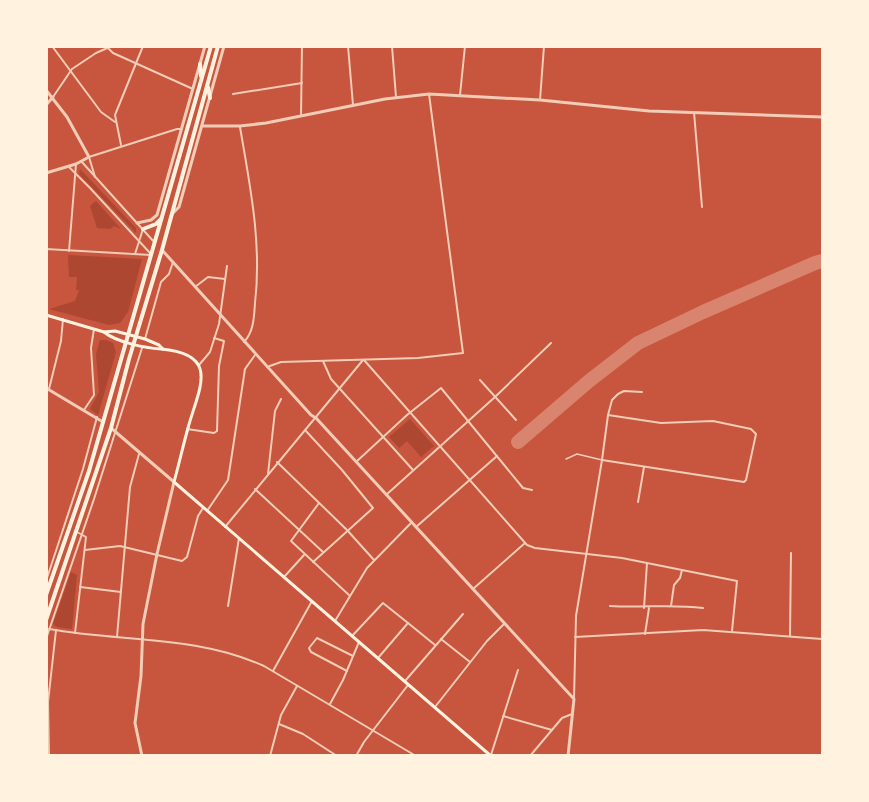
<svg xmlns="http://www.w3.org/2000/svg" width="869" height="802" font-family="Arial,sans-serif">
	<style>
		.green { fill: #ae4732 }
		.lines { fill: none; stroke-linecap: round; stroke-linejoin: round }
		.taxiway { stroke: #d8846e; stroke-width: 14 }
		.service { stroke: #f1ccb7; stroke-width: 1.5 }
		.minor { stroke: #f1ccb7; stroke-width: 2 }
		.tertiary { stroke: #f1ccb7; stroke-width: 3 }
		.secondary { stroke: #fff3e0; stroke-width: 3 }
		.primary { stroke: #fff3e0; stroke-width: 4 }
	</style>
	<rect width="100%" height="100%" fill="#c8553d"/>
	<g class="green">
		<polygon points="80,169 136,228 136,233 79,174"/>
		<polygon points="96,201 121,229 114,226 110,229 97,228 90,206"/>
		<polygon points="68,255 142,259 128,312 120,323 109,325 49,309 75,301 79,290 76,290 77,277 69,277"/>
		<polygon points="100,340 106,340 113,343 116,352 98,415 90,409 99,392 96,354"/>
		<polygon points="410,419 434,446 421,457 407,441 399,448 389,437"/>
		<polygon points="71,572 77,575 72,629 57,627 53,624"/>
	</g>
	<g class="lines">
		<polyline class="taxiway" points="518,442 589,381 638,343 703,312 815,263 822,261"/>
		<polyline class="service" points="566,459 577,454 602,460"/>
		<g class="minor">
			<polyline points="52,46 101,112 115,122"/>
			<polyline points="348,46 353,105"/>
			<polyline points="392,46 396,97"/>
			<polyline points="108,48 113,53 193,89"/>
			<polyline points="233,94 302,83"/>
			<polyline points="460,95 465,46"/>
			<polyline points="53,97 72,69 96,53 112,46"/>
			<polyline points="540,100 544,46"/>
			<polyline points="694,112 702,207"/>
			<polyline points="301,116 302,46"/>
			<path d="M240,127C250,186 262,243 255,303C254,317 254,331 244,342"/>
			<polyline points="121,145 115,115 143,46"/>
			<polyline points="81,161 155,243"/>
			<polyline points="68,166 90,188 150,253"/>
			<polyline points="95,177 89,157 92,156 177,129 181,129"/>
			<polyline points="46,249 151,255"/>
			<polyline points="69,251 76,164"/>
			<polyline points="135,254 143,229"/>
			<polyline points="195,287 208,277 225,279"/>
			<polyline points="145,339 161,282 169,274 173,262"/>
			<polyline points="364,360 527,545 535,548 622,558 737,581 732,631"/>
			<polyline points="323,361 331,379 413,470"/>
			<polyline points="199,365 210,352 219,324 227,266"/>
			<polyline points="267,367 281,362 418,358 463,353 429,94"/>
			<polyline points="480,380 516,420"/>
			<polyline points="49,389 61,341 63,319"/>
			<polyline points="84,410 94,395 91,348 94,329"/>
			<polyline points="187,429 214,433 217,431 219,366 224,341 214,338"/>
			<polyline points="305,430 342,470 373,508 313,562"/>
			<polyline points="602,460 744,482 746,480 756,434 751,429 713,421 661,423 608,415"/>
			<polyline points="277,462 347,530 374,560"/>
			<polyline points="356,462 407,415 441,388 523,488 532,490"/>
			<polyline points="268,474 275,411 281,399"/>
			<polyline points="255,489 323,552"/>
			<polyline points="386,495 495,397 551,343"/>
			<polyline points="638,502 644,467"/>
			<polyline points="319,503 291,541 350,596"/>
			<polyline points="207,511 228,480 245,369 255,355"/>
			<polyline points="225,527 363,360"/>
			<polyline points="416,527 497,456"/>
			<polyline points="85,550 120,546 182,561 187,557 198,516 203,508"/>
			<polyline points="284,577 304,555"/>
			<polyline points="46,581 83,469 97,417"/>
			<polyline points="80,587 121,592"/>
			<polyline points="473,589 525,543"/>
			<polyline points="228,606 239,538"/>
			<path d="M610,606C641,608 672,604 703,608"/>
			<polyline points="671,606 674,585 680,578 682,570"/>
			<polyline points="644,608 647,563"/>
			<polyline points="335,621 367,568 412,522"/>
			<path d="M49,629C121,642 196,635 264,666L416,756"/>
			<polyline points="75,633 86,537 77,532"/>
			<polyline points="645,634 649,608"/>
			<polyline points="352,636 383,603 408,623"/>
			<polyline points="790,636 791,553"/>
			<polyline points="117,637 130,487 139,454"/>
			<polyline points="575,637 703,630 822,639"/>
			<polyline points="46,639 94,499 142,348"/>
			<polyline points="441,639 470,662"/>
			<polyline points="378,658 408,623 435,645"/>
			<polyline points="273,671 312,601"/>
			<polyline points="347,671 311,652 309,648 317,638 353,656"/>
			<polyline points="405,681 463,614"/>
			<polyline points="574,699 576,616 602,460 608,415 612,400 618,394 624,391 642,392"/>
			<polyline points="330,704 343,680 359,642"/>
			<polyline points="435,707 487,641 504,624"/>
			<polyline points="503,716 552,730"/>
			<polyline points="279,724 303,734 337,756"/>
			<polyline points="491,755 518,670"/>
			<polyline points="49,756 48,702 56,630"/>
			<polyline points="270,756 281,715 297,686"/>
			<polyline points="356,756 364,742 408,685"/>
			<polyline points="530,756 562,718 572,714"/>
		</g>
		<g class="tertiary">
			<polyline points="46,90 67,117 89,157 76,164 46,173"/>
			<polyline points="46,105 53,97"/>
			<polyline points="202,126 240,126 266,123 385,99 429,94 540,100 649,111 822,117"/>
			<polyline points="173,213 179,207 224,46"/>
			<polyline points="137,223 151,220 157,215 205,46"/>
			<polyline points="162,250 311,415 316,418 574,699 568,756"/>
			<polyline points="46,388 103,422"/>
			<polyline points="111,428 174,482 157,554 143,624 141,676 135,723 142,756"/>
		</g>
		<g class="secondary">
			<polyline points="46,315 104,332 115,331 145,339 159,345 163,349"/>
			<path d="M104,332C116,342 145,348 161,349C222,354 198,390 188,428C183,446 179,464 174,482L491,756"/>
		</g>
		<g class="primary">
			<polyline points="200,64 201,76"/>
			<polyline points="208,87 210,98"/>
			<polyline points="143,229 156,224 161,219"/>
			<polyline points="46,595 89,471 211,46"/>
			<polyline points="46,620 111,428 129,359 162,250 218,46"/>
		</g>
	</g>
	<rect width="869" height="802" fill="none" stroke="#fff3e0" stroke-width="96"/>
</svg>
